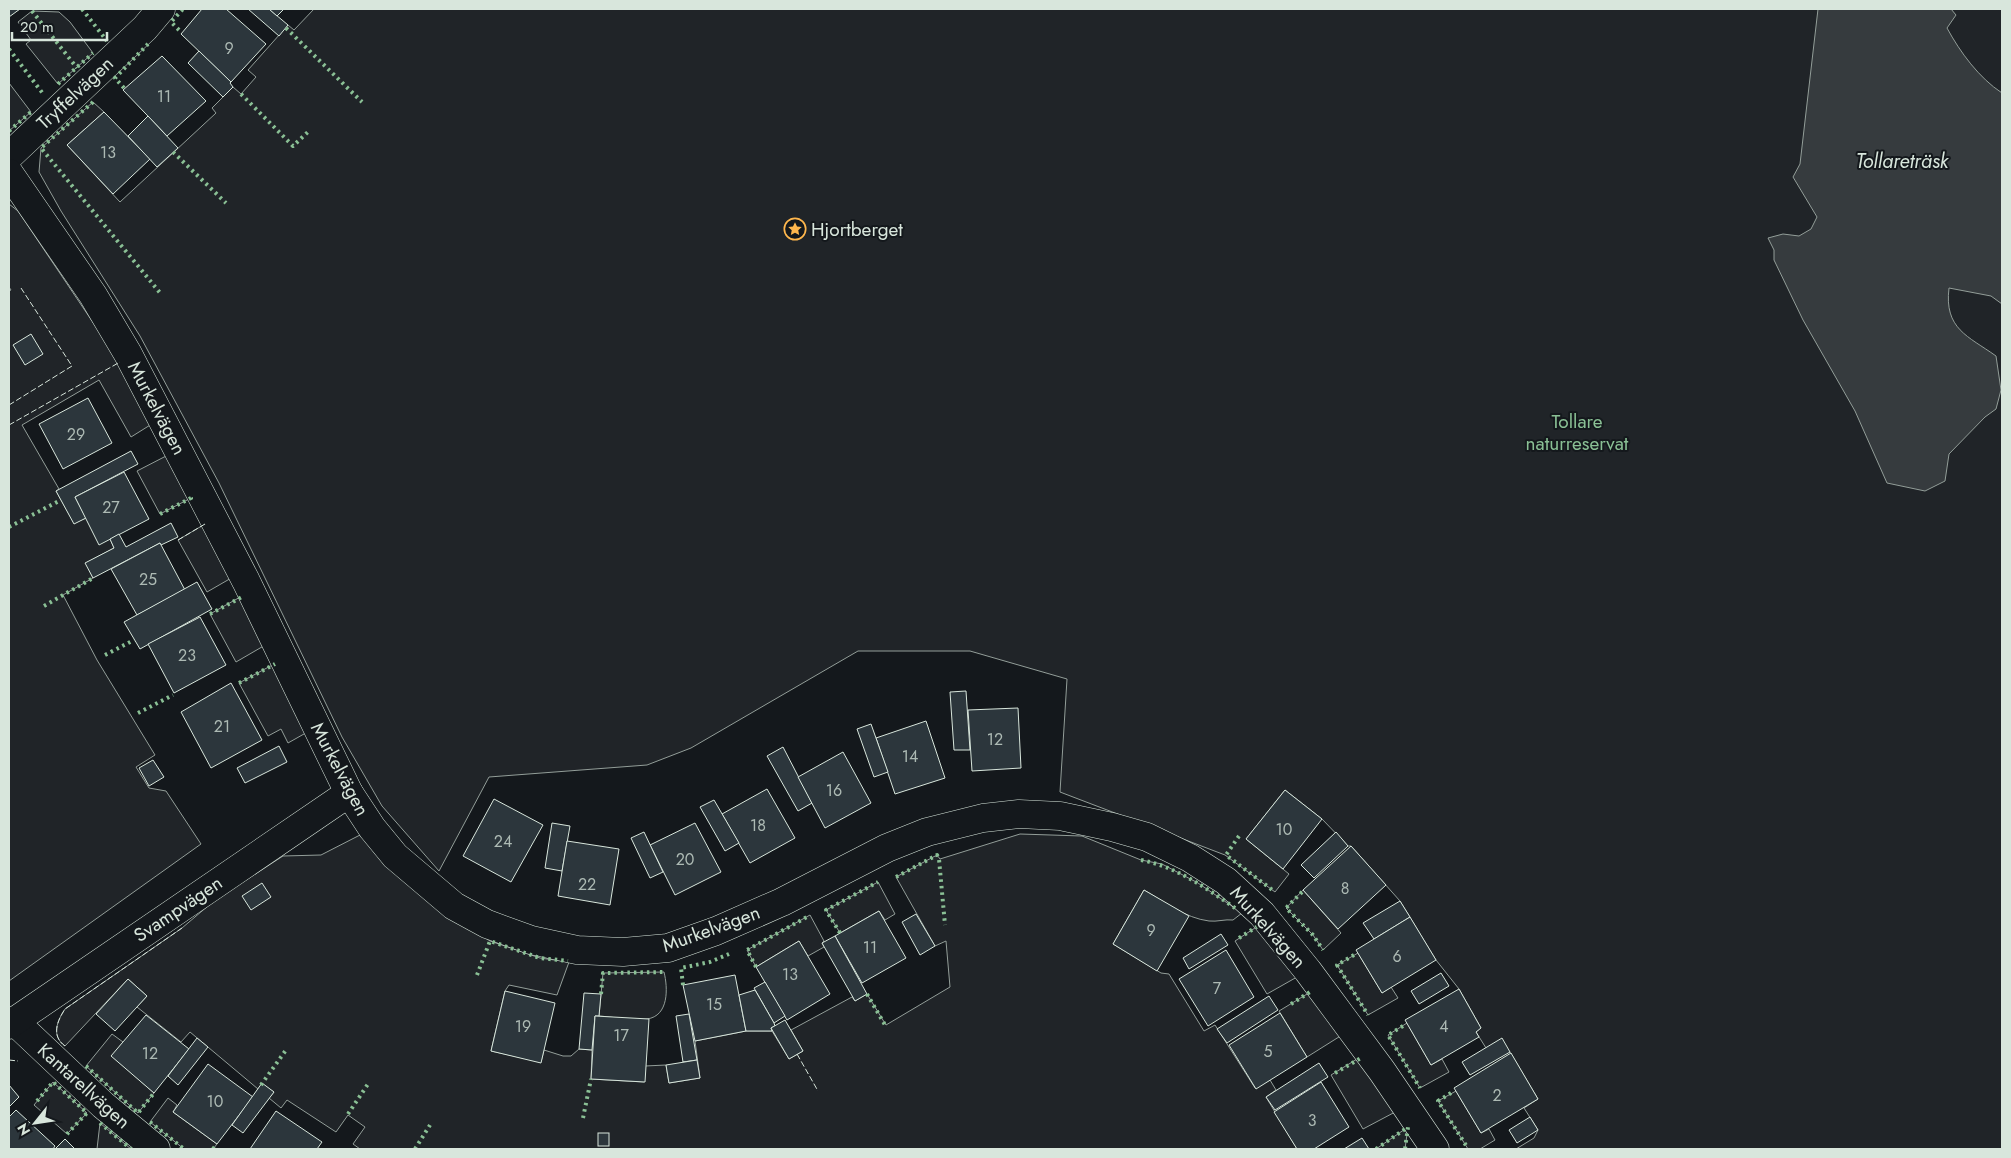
<svg xmlns="http://www.w3.org/2000/svg" width="2011" height="1158" font-family="Jost,sans-serif">
	<style>
		.green { fill: #202428; stroke: #939e99 }
		.water { fill: #363b3e; stroke: #939e99 }
		.building { fill: #2c363c; stroke: #d8e6dc }
		.lines { fill: none; stroke-linecap: round; stroke-linejoin: round }
		.minor-casing { stroke: #d8e6dc; stroke-width: 29 }
		.minor { stroke: #14181c; stroke-width: 28 }
		.hedge { stroke: #8ac095; stroke-width: 4; stroke-dasharray: 2.5 4; stroke-linecap: butt }
		.fence { stroke: #d8e6dc; stroke-width: 1; stroke-dasharray: 6 2.5; stroke-linecap: butt }
		.labels { text-anchor: middle; dominant-baseline: central; stroke-width: 4; stroke-linejoin: round; paint-order: stroke }
		.number-label { font-size: 16px; fill: #adbab4 }
		.street-label { font-size: 19px; fill: #d8e6dc; stroke: #14181c }
		.poi-label { font-size: 19px; fill: #d8e6dc; stroke: #14181c; text-anchor: start }
		.park-label { font-size: 19px; fill: #8ac095; stroke: #14181c }
		.water-label { font-size: 20px; font-style: italic; fill: #d8e6dc; stroke: #14181c }
	</style>
	<rect width="100%" height="100%" fill="#14181c"/>
	<g class="green">
		<polygon points="314,9 2002,9 2002,1149 1516,1149 1534,1138 1538,1130 1524,1108 1538,1099 1510,1052 1486,1048 1476,1032 1481,1028 1459,989 1436,960 1400,901 1351,846 1348,846 1322,819 1285,790 1246,839 1289,874 1275,892 1225,855 1060,792 1067,679 970,651 858,651 691,748 647,765 489,777 439,871 382,806 342,737 219,483 140,336 61,211 39,172 41,148 93,102 104,112 67,145 120,202 216,113 212,108 233,87 241,94 256,77 248,70 288,25 294,30"/>
		<polygon points="32,11 59,12 70,22 93,53 58,84 26,44 31,40 18,22"/>
		<polygon points="9,83 31,112 9,131"/>
		<polygon points="9,204 18,211 123,367 155,422 131,437 99,380 22,425 59,489 56,491 74,523 86,518 110,539 114,548 86,563 93,578 63,595 97,660 155,755 136,767 149,788 166,791 201,844 9,981 9,291 11,290 9,287"/>
		<polygon points="168,455 191,498 160,514 137,471"/>
		<polygon points="205,524 233,577 207,592 178,540"/>
		<polygon points="242,596 267,644 236,662 210,614"/>
		<polygon points="276,663 311,730 288,743 281,729 268,736 239,683"/>
		<path d="M1020,834L1082,836L1141,860L1162,864L1198,883L1242,913L1233,920C1225,919 1217,922 1209,921C1185,918 1165,902 1144,890L1113,944L1161,973L1169,974L1204,1031L1215,1025L1255,1088L1270,1080L1276,1090L1266,1097L1297,1149H360L353,1144L365,1127L348,1115L336,1132L287,1100L281,1108L269,1098L274,1092L262,1084L258,1089L190,1032L181,1042L137,1007L147,996L128,979L65,1046C51,1036 57,1021 65,1009L182,928L215,900L283,856L321,855L360,835L422,896L490,941L540,958L569,962L557,995L509,985L505,991L491,1051L541,1062L544,1050L563,1056H571L579,1049L592,1050L591,1079L644,1082L645,1066L666,1065L669,1083L700,1078L695,1041L746,1031H772L789,1059L803,1051L791,1030L852,997L855,1001L867,994L886,1025L950,987L946,941L935,946L896,877L937,855L940,859Z"/>
		<polygon points="878,882 895,914 885,920 879,911 840,933 826,910"/>
		<polygon points="1303,890 1341,933 1323,950 1313,935 1286,908"/>
		<polygon points="810,915 824,941 822,943 824,947 808,956 799,941 756,967 747,950"/>
		<polygon points="1258,926 1297,977 1267,994 1235,941"/>
		<polygon points="1358,953 1382,993 1391,987 1398,998 1368,1015 1337,965"/>
		<path d="M664,972C668,988 669,1016 647,1019C632,1021 614,1017 599,1016L603,973Z"/>
		<polygon points="1312,991 1342,1035 1307,1057 1279,1011"/>
		<polygon points="1407,1023 1431,1065 1442,1059 1449,1072 1420,1088 1388,1035"/>
		<polygon points="112,1034 123,1042 112,1056 154,1093 138,1113 86,1066"/>
		<polygon points="1362,1056 1397,1111 1363,1129 1331,1075"/>
		<polygon points="53,1082 87,1113 67,1134 34,1105"/>
		<polygon points="1456,1091 1481,1133 1489,1129 1495,1140 1480,1149 1468,1149 1438,1101"/>
		<polygon points="168,1098 177,1105 173,1112 217,1144 213,1149 184,1149 150,1122"/>
		<polygon points="100,1123 131,1149 97,1149"/>
		<polygon points="1408,1127 1405,1149 1376,1149"/>
	</g>
	<path class="water" d="M1818,9H1951L1956,15L1947,28C1960,52 1979,78 2002,93V304L1991,296L1949,288C1944,329 1968,336 1996,356L2001,390L1996,409L1985,417L1949,454L1945,481L1925,491L1887,483L1855,411L1803,320L1774,260V250L1768,238L1783,234L1799,236L1811,229L1817,217L1793,177L1800,164Z"/>
	<g class="building">
		<polygon points="9,9 20,9 9,17"/>
		<polygon points="202,9 226,9 266,44 231,82 181,34"/>
		<polygon points="248,9 269,9 288,25 279,36"/>
		<polygon points="269,9 284,9 277,16"/>
		<polygon points="199,51 231,82 230,83 233,87 223,97 188,63"/>
		<polygon points="162,56 206,101 167,136 123,90"/>
		<polygon points="104,112 150,159 113,194 67,145"/>
		<polygon points="148,116 178,148 157,167 128,136"/>
		<polygon points="31,334 43,354 25,365 13,345"/>
		<polygon points="88,398 112,443 63,469 39,424"/>
		<polygon points="131,451 138,464 75,497 86,518 74,524 56,491"/>
		<polygon points="124,472 149,519 99,545 75,497"/>
		<polygon points="171,523 178,537 161,545 160,543 93,578 85,563 114,548 110,539 119,534 126,547"/>
		<polygon points="160,543 185,590 137,615 111,569"/>
		<polygon points="197,582 212,609 140,649 124,622"/>
		<polygon points="200,617 226,665 174,693 148,644"/>
		<polygon points="231,683 262,740 211,768 181,712"/>
		<polygon points="966,691 970,750 954,750 950,692"/>
		<polygon points="1018,708 1021,768 972,771 968,710"/>
		<polygon points="926,721 945,778 895,794 876,738"/>
		<polygon points="871,724 888,772 874,777 857,729"/>
		<polygon points="279,746 287,762 245,783 237,768"/>
		<polygon points="783,747 812,803 798,811 767,756"/>
		<polygon points="843,752 871,803 825,828 798,777"/>
		<polygon points="153,760 164,777 149,786 139,768"/>
		<polygon points="767,789 795,838 750,863 722,814"/>
		<polygon points="1285,790 1322,819 1283,869 1246,839"/>
		<polygon points="494,799 543,825 511,882 463,856"/>
		<polygon points="714,800 739,843 725,851 700,807"/>
		<polygon points="552,823 570,826 562,871 545,868"/>
		<polygon points="695,823 721,872 675,895 650,845"/>
		<polygon points="644,832 663,872 650,878 631,838"/>
		<polygon points="1336,832 1348,846 1314,878 1301,865"/>
		<polygon points="567,841 619,849 610,905 558,896"/>
		<polygon points="1351,846 1386,885 1338,929 1303,890"/>
		<polygon points="262,883 271,897 251,910 242,896"/>
		<polygon points="1144,890 1189,916 1157,971 1113,944"/>
		<polygon points="1400,901 1410,917 1374,939 1363,923"/>
		<polygon points="879,911 906,958 862,983 835,936"/>
		<polygon points="916,914 935,946 920,955 902,922"/>
		<polygon points="1410,917 1436,960 1382,993 1356,950"/>
		<polygon points="1221,934 1228,945 1189,969 1183,958"/>
		<polygon points="835,936 867,994 855,1001 822,943"/>
		<polygon points="799,941 830,994 787,1020 756,967"/>
		<polygon points="1226,950 1254,997 1208,1026 1179,979"/>
		<polygon points="1441,973 1449,986 1419,1004 1411,991"/>
		<polygon points="735,975 746,1031 695,1041 683,985"/>
		<polygon points="128,979 147,996 115,1031 96,1014"/>
		<polygon points="765,982 785,1016 774,1023 754,988"/>
		<polygon points="1459,989 1481,1028 1476,1032 1479,1037 1431,1065 1405,1020"/>
		<polygon points="755,990 774,1023 775,1026 771,1028 772,1031 746,1031 739,995"/>
		<polygon points="505,991 555,1003 541,1063 491,1051"/>
		<polygon points="584,993 601,994 599,1016 595,1016 592,1050 579,1049"/>
		<polygon points="1269,996 1278,1010 1227,1043 1217,1029"/>
		<polygon points="1280,1013 1307,1057 1256,1089 1229,1045"/>
		<polygon points="689,1014 697,1060 683,1062 676,1016"/>
		<polygon points="146,1015 189,1049 154,1093 111,1056"/>
		<polygon points="595,1016 649,1019 645,1082 591,1079"/>
		<polygon points="785,1020 803,1051 789,1059 771,1028"/>
		<polygon points="197,1038 208,1047 178,1085 168,1076"/>
		<polygon points="1502,1038 1510,1052 1470,1075 1462,1062"/>
		<polygon points="1511,1053 1538,1099 1481,1133 1454,1088"/>
		<polygon points="697,1060 700,1078 669,1083 666,1065"/>
		<polygon points="1319,1063 1328,1077 1275,1110 1266,1097"/>
		<polygon points="208,1064 253,1097 217,1144 173,1112"/>
		<polygon points="1321,1082 1349,1127 1314,1149 1297,1149 1274,1112"/>
		<polygon points="262,1083 274,1092 243,1133 232,1125"/>
		<polygon points="9,1085 19,1097 9,1107"/>
		<polygon points="16,1110 55,1146 53,1149 9,1149 9,1117"/>
		<polygon points="276,1111 322,1142 317,1149 250,1149"/>
		<polygon points="1530,1117 1538,1130 1517,1143 1509,1130"/>
		<rect x="598" y="1133" width="11" height="13"/>
		<polygon points="1362,1138 1369,1149 1344,1149"/>
		<polygon points="65,1139 75,1149 55,1149"/>
	</g>
	<g class="lines">
		<g class="minor-casing">
			<g id="minor">
				<polyline points="9,156 145,28 161,9"/>
				<polyline points="9,173 93,295 128,354 246,581 349,793 372,828 395,856 454,906 487,924 531,940 577,950 623,952 668,948 716,931 782,902 887,848 927,832 983,818 1019,814 1060,816 1112,827 1147,837 1190,858 1226,881 1262,914 1308,971 1382,1071 1435,1149"/>
				<polyline points="14,1021 103,1105 156,1149"/>
				<polyline points="9,1025 349,793"/>
			</g>
		</g>
		<use href="#minor" class="minor"/>
		<g class="hedge">
			<polyline points="82,9 107,41"/>
			<polyline points="32,11 77,68"/>
			<polyline points="286,28 362,102"/>
			<polyline points="179,30 171,22 183,9"/>
			<polyline points="9,49 44,95"/>
			<polyline points="58,84 93,53"/>
			<polyline points="124,88 115,78 148,44"/>
			<polyline points="241,94 293,146 309,131"/>
			<polyline points="93,102 41,148 161,294"/>
			<polyline points="9,131 31,112"/>
			<polyline points="173,152 226,203"/>
			<polyline points="160,514 191,498 190,496"/>
			<polyline points="9,527 61,500"/>
			<polyline points="44,606 93,578"/>
			<polyline points="210,614 242,597"/>
			<polyline points="105,655 134,640"/>
			<polyline points="239,683 275,664"/>
			<polyline points="138,713 173,695"/>
			<polyline points="1239,836 1226,855 1275,892"/>
			<path d="M1141,860C1178,867 1207,889 1238,910"/>
			<polyline points="896,877 937,855 939,859 945,925"/>
			<polyline points="1302,892 1286,908 1313,935 1323,950"/>
			<polyline points="840,933 826,910 878,882"/>
			<polyline points="1239,938 1258,926"/>
			<polyline points="1354,955 1337,965 1368,1015"/>
			<polyline points="756,967 747,950 807,917"/>
			<polyline points="477,975 490,941 540,958 568,961"/>
			<polyline points="683,985 681,968 710,962 729,954"/>
			<polyline points="601,994 603,973 664,972"/>
			<polyline points="867,994 885,1025"/>
			<polyline points="1291,1004 1310,992"/>
			<polyline points="1403,1026 1388,1035 1420,1088"/>
			<polyline points="86,1066 138,1113 154,1093"/>
			<polyline points="1335,1073 1361,1058"/>
			<polyline points="261,1085 286,1050"/>
			<polyline points="1451,1093 1438,1101 1467,1147"/>
			<polyline points="37,1101 53,1082 87,1113 67,1134"/>
			<polyline points="348,1114 368,1084"/>
			<polyline points="583,1118 591,1079"/>
			<polyline points="150,1122 184,1149"/>
			<polyline points="100,1123 131,1149"/>
			<polyline points="213,1149 217,1144"/>
			<polyline points="415,1149 430,1125"/>
			<polyline points="1376,1149 1408,1127 1405,1149"/>
		</g>
		<g class="fence">
			<polyline points="9,405 72,366 21,288"/>
			<polyline points="9,425 120,362"/>
			<polyline points="178,540 205,524 206,526"/>
			<path d="M65,1046C51,1036 57,1021 65,1009L182,928"/>
			<polyline points="797,1054 818,1091"/>
			<polyline points="9,1060 18,1061"/>
		</g>
	</g>
	<defs>
		<g id="sight-ring" transform="scale(1.125)"><circle r="9.5" fill="#14181c" stroke="#ffb74d" stroke-width="1.5"/><path d="M0-6L1.8-2.2L6-1.7L2.9 1.2L3.7 5.4L0 3.3L-3.7 5.4L-2.9 1.2L-6-1.7L-1.8-2.2Z" fill="#ffb74d"/></g>
	</defs>
	<g fill-rule="evenodd">
		<use href="#sight-ring" x="795" y="229"/>
	</g>
	<g class="labels">
		<g class="number-label">
			<text x="229" y="48">9</text>
			<text x="164" y="96">11</text>
			<text x="108" y="152">13</text>
			<text x="76" y="434">29</text>
			<text x="111" y="507">27</text>
			<text x="148" y="579">25</text>
			<text x="187" y="655">23</text>
			<text x="222" y="726">21</text>
			<text x="995" y="739">12</text>
			<text x="910" y="756">14</text>
			<text x="834" y="790">16</text>
			<text x="758" y="825">18</text>
			<text x="1284" y="829">10</text>
			<text x="503" y="841">24</text>
			<text x="685" y="859">20</text>
			<text x="587" y="884">22</text>
			<text x="1345" y="888">8</text>
			<text x="1151" y="930">9</text>
			<text x="870" y="947">11</text>
			<text x="1397" y="956">6</text>
			<text x="790" y="974">13</text>
			<text x="1217" y="988">7</text>
			<text x="714" y="1004">15</text>
			<text x="523" y="1026">19</text>
			<text x="1444" y="1026">4</text>
			<text x="621" y="1035">17</text>
			<text x="1268" y="1051">5</text>
			<text x="150" y="1053">12</text>
			<text x="1497" y="1095">2</text>
			<text x="215" y="1101">10</text>
			<text x="1312" y="1120">3</text>
		</g>
		<g class="street-label">
			<text transform="translate(75 93) rotate(-43)">Tryffelvägen</text>
			<text transform="translate(157 408) rotate(62)">Murkelvägen</text>
			<text transform="translate(340 769) rotate(62)">Murkelvägen</text>
			<text transform="translate(178 909) rotate(-34)">Svampvägen</text>
			<text transform="translate(1268 927) rotate(48)">Murkelvägen</text>
			<text transform="translate(711 929) rotate(-20)">Murkelvägen</text>
			<text transform="translate(84 1086) rotate(42)">Kantarellvägen</text>
		</g>
		<g class="poi-label">
			<text x="811" y="229">Hjortberget</text>
		</g>
		<g class="park-label">
			<text x="1577" y="421">Tollare<tspan x="1577" dy="22">naturreservat</tspan></text>
		</g>
		<g class="water-label">
			<text x="1902" y="161">Tollareträsk</text>
		</g>
	</g>
	<rect width="2011" height="1158" fill="none" stroke="#d8e6dc" stroke-width="20"/>
	<g transform="translate(35 1123) rotate(240)" stroke="#14181c" stroke-width="4" paint-order="stroke">
	<path d="M0-4L9 19L0 12L-9 19Z" fill="#d8e6dc"/>
	<text y="-8" font-size="14" font-weight="bold" text-anchor="middle" fill="#d8e6dc">N</text>
	</g>
	<path d="M12 32v8h95v-8" fill="none" stroke="#d8e6dc" stroke-width="2.5"/>
	<text x="20" y="32" font-size="15" fill="#d8e6dc" stroke="#14181c" stroke-width="4" paint-order="stroke">20 m</text>
</svg>
